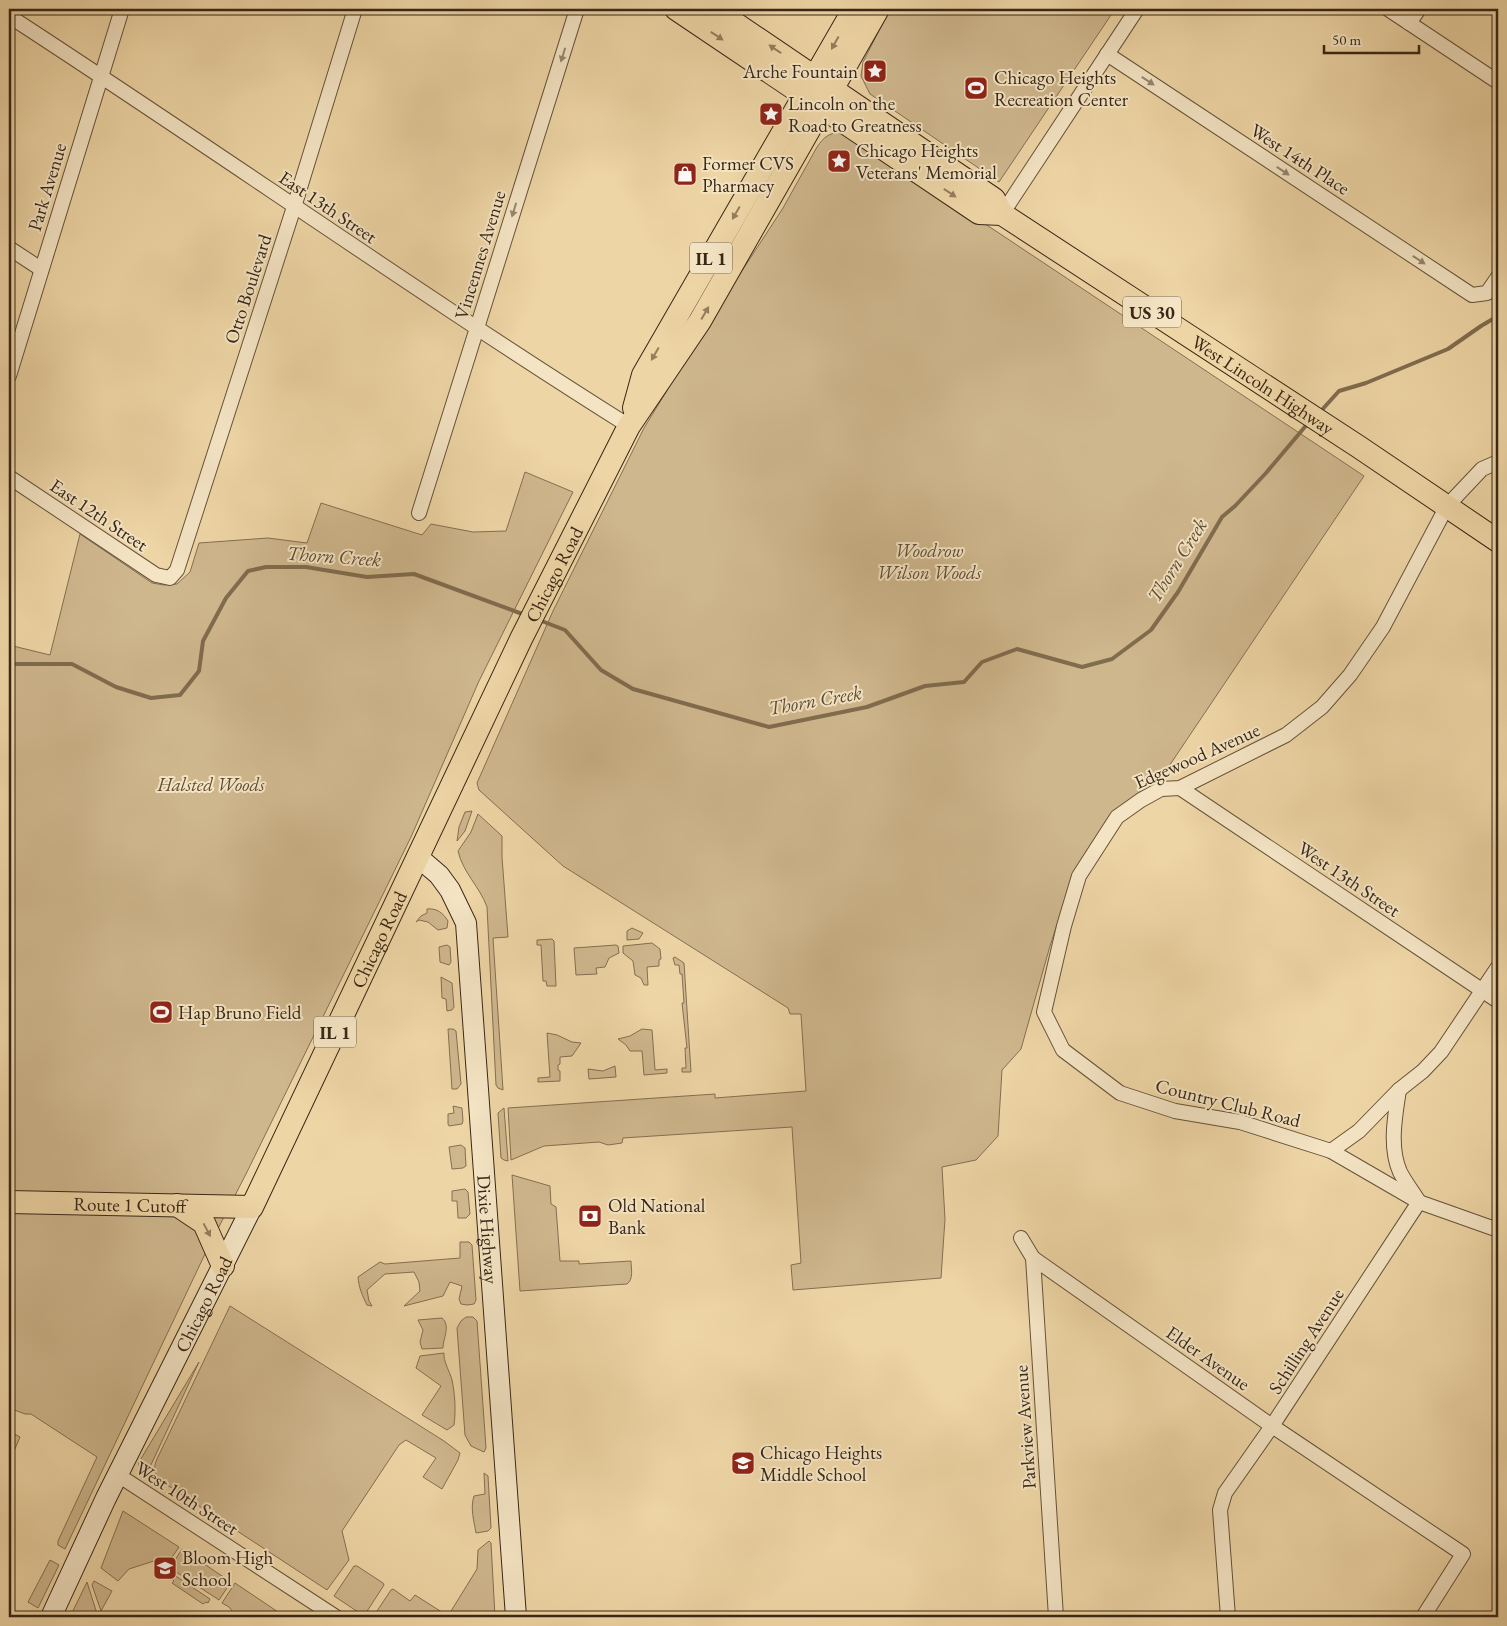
<svg xmlns="http://www.w3.org/2000/svg" width="1507" height="1626" font-family="'EB Garamond',serif">
	<style>
		.green { fill: #cfb78d; stroke: #846f52 }
		.lines { fill: none; stroke-linecap: round; stroke-linejoin: round }
		.stream { stroke: #806c4e; stroke-width: 4 }
		.street-casing { stroke: #66523a; stroke-width: 16 }
		.secondary-casing { stroke: #382716; stroke-width: 22 }
		.primary-casing { stroke: #382716; stroke-width: 24 }
		.street { stroke: #f4e4c4; stroke-width: 14 }
		.secondary { stroke: #f4e4c4; stroke-width: 20 }
		.primary { stroke: #eed5a5; stroke-width: 22 }
		.oneway { fill: #937e5e }
		.oneway2 { fill: #96866d }
		.labels { text-anchor: middle; dominant-baseline: central; stroke-width: 4; stroke-linejoin: round; paint-order: stroke }
		.shield { fill: #f4e4c4; stroke: #70604a; stroke-width: 1 }
		.shield-label { font-size: 18px; font-weight: bold; fill: #382716 }
		.poi-label { font-size: 19px; fill: #382716; stroke: #f4e4c4; text-anchor: start }
		.street-label { font-size: 19px; fill: #382716; stroke: #f4e4c4 }
		.park-label { font-size: 19px; font-style: italic; fill: #5e4b34; stroke: #f4e4c4 }
		.water-label { font-size: 20px; font-style: italic; fill: #5c4a32; stroke: #f4e4c4 }
	</style>
	<rect width="100%" height="100%" fill="#eed5a5"/>
	<filter id="stains"><feTurbulence type="fractalNoise" baseFrequency=".004" numOctaves="4"/><feColorMatrix values="0 0 0 0 .2 0 0 0 0 .09 0 0 0 0 .02 0 0 0 .5 -.17"/></filter>
	<radialGradient id="worn" r=".72"><stop offset=".6" stop-color="#630" stop-opacity="0"/><stop offset="1" stop-color="#630" stop-opacity=".3"/></radialGradient>
	<g class="green">
		<polygon points="890,9 1115,9 999,182 870,94 861,76 863,62"/>
		<path d="M841,132L850,134L1364,476L1157,784L1138,793L1117,811L1068,891L1050,946L1021,1049L1002,1070L998,1136L976,1160L942,1167L945,1219L941,1278L793,1290L791,1265L801,1263L792,1127L623,1138L622,1143L608,1145L599,1142L544,1146L511,1160L508,1108L715,1094V1098L806,1091L801,1014H790L788,1008L563,866L479,790L477,783L553,611L644,428L715,312L783,208L817,147C824,137 829,133 841,132Z"/>
		<polygon points="525,472 573,492 479,681 411,837 247,1172 205,1254 65,1549 58,1545 58,1541 97,1457 31,1414 25,1414 9,1408 9,645 50,655 80,534 152,583 164,585 177,584 190,572 199,543 268,538 307,543 321,503 422,535 431,524 473,532 506,531"/>
		<polygon points="472,811 465,831 457,841 459,827 465,812"/>
		<path d="M478,814L502,836V857L508,937L493,938L503,1090L498,1088L496,1085L487,907C480,887 463,873 458,851L471,832Z"/>
		<path d="M427,909C437,908 443,913 448,921L447,928L438,930L428,922L419,920L416,922L421,916L427,913Z"/>
		<polygon points="632,928 643,933 639,939 627,940 627,931"/>
		<polygon points="552,939 554,941 556,986 547,986 546,981 543,981 541,945 537,945 537,940"/>
		<polygon points="652,943 660,949 661,959 659,960 659,966 647,967 648,985 644,985 641,978 635,975 633,961 623,953 623,946"/>
		<polygon points="447,945 450,947 451,962 449,965 440,962 439,947"/>
		<polygon points="616,945 618,946 619,953 609,958 605,967 596,968 597,974 576,975 574,948"/>
		<polygon points="675,957 684,963 691,1072 682,1072 682,1068 686,1068 685,1048 687,1048 682,1003 684,1003 682,974 680,974 679,965 675,965 673,958"/>
		<polygon points="441,977 452,983 454,1007 452,1010 447,1011 446,999 442,998"/>
		<polygon points="448,1029 453,1029 456,1031 461,1084 457,1089 452,1089"/>
		<polygon points="642,1029 652,1030 655,1070 667,1069 667,1073 644,1075 642,1051 630,1051 626,1045 618,1039 630,1036"/>
		<polygon points="547,1033 557,1035 572,1042 581,1043 572,1056 560,1057 560,1064 558,1065 558,1070 560,1071 560,1081 538,1082 538,1078 550,1077"/>
		<polygon points="615,1066 616,1077 589,1079 588,1069 603,1071"/>
		<polygon points="453,1106 462,1108 463,1121 462,1124 449,1126 448,1124 448,1114 454,1113"/>
		<polygon points="504,1108 508,1161 504,1160 501,1158 498,1113"/>
		<polygon points="461,1145 465,1148 466,1166 463,1168 452,1169 449,1147"/>
		<path d="M512,1175L550,1186L551,1204L556,1207L560,1261H579V1264L631,1261C631,1268 634,1279 627,1284L520,1291Z"/>
		<polygon points="465,1189 468,1192 470,1214 466,1218 458,1218 457,1201 452,1201 452,1191"/>
		<path d="M460,1242H469L472,1245L476,1300L474,1304L467,1305L461,1304L459,1299L462,1286L450,1282L443,1296L404,1306L420,1291L419,1282L414,1272L385,1274L367,1290L369,1301L372,1306L367,1305C362,1295 359,1288 358,1277L380,1262L385,1264L460,1258Z"/>
		<path d="M230,1306L444,1441L460,1453L458,1460L442,1489L423,1477L436,1458L406,1440L399,1445L342,1531L349,1560L327,1590L158,1479C153,1472 154,1466 157,1459Z"/>
		<polygon points="466,1317 473,1317 477,1321 486,1448 484,1452 471,1446 465,1435 457,1328 461,1321"/>
		<path d="M442,1318C451,1326 443,1338 443,1348L422,1349L420,1342L423,1330L418,1320Z"/>
		<path d="M444,1353C443,1361 450,1372 452,1380C455,1394 456,1411 454,1425L447,1430L422,1415L441,1386L416,1368L420,1356Z"/>
		<path d="M199,1362L149,1469L146,1473C142,1470 138,1468 139,1462Z"/>
		<polygon points="9,1431 20,1437 9,1463"/>
		<path d="M484,1473L488,1476L491,1528L488,1531L476,1533C474,1521 470,1508 474,1496L485,1494Z"/>
		<polygon points="123,1511 179,1547 166,1566 157,1560 129,1569 118,1581 101,1568"/>
		<polygon points="489,1541 491,1543 495,1617 373,1617 391,1590 393,1589 410,1601 415,1595 448,1616 477,1569 478,1550"/>
		<polygon points="182,1549 231,1582 219,1600 170,1568"/>
		<polygon points="50,1560 59,1565 38,1608 28,1602"/>
		<polygon points="354,1566 357,1566 383,1583 384,1585 364,1616 334,1596"/>
		<polygon points="174,1575 210,1599 208,1603 206,1602 203,1604 172,1583 174,1581 172,1579"/>
		<polygon points="94,1581 112,1591 101,1611 92,1585"/>
		<polygon points="87,1582 98,1617 70,1617"/>
		<polygon points="235,1583 278,1612 280,1617 237,1617 229,1607 222,1603"/>
	</g>
	<g class="lines">
		<g class="stream">
			<polyline points="1320,412 1339,391 1366,383 1448,349 1481,326 1498,316"/>
			<polyline points="539,620 565,630 601,670 633,689 769,727 867,707 925,686 964,682 982,662 1017,649 1082,667 1112,659 1151,630 1178,592 1222,517 1235,506 1266,473 1309,422"/>
			<polyline points="9,664 72,664 116,687 151,698 180,695 199,671 203,641 226,598 248,571 266,567 306,567 367,577 414,574 525,615"/>
		</g>
		<g class="street-casing">
			<g id="street">
				<polyline points="1388,9 1498,82"/>
				<path d="M9,16C217,151 419,294 629,426"/>
				<polyline points="1409,23 1419,9"/>
				<polyline points="1107,54 1472,295 1487,293 1498,277"/>
				<polyline points="1002,214 1137,9"/>
				<polyline points="9,248 41,269"/>
				<polyline points="9,376 122,9"/>
				<polyline points="1498,462 1482,469 1447,506 1383,627 1350,675 1322,707 1286,735 1180,788 1161,789 1141,800 1117,817 1079,876 1064,926 1044,1012 1063,1050 1120,1093 1175,1111 1240,1122 1331,1151 1419,1202 1498,1230"/>
				<polyline points="9,477 156,575 170,578 177,570 294,207 355,9"/>
				<polyline points="419,513 577,9"/>
				<polyline points="1180,788 1498,1001"/>
				<polyline points="1331,1151 1359,1131 1399,1090 1423,1071 1441,1052 1498,967"/>
				<polyline points="1021,1238 1033,1258 1056,1617"/>
				<polyline points="1033,1258 1272,1426 1463,1554 1423,1617"/>
				<polyline points="118,1475 336,1617"/>
				<path d="M1228,1617L1220,1510L1225,1493L1272,1426L1419,1202C1413,1192 1405,1182 1400,1172C1389,1147 1395,1116 1399,1090"/>
			</g>
		</g>
		<g class="secondary-casing">
			<g id="secondary">
				<path id="s1" d="M418,857L439,875L450,890L466,923L516,1617"/>
				<path id="s2" d="M51,1617L106,1498L252,1207"/>
			</g>
		</g>
		<g class="primary-casing">
			<g id="primary">
				<path id="s3" d="M676,9L979,213L1002,214L1359,447L1498,541"/>
				<polyline points="714,9 994,199 1002,214"/>
				<polyline points="634,408 643,375 854,9"/>
				<path id="s4" d="M9,1202L252,1207L521,639L629,426L700,321L878,9"/>
				<polyline points="177,1205 204,1223 223,1266"/>
			</g>
		</g>
		<use href="#street" class="street"/>
		<use href="#secondary" class="secondary"/>
		<use href="#primary" class="primary"/>
	</g>
	<defs><path id="oneway-solid" d="M-6-.8H1V-3.2L6.5 0L1 3.2V.8H-6Z" transform="scale(1.25)"/></defs>
	<g class="oneway">
		<use href="#oneway-solid" transform="translate(717 36) rotate(34)"/>
		<use href="#oneway-solid" transform="translate(835 43) rotate(119)"/>
		<use href="#oneway-solid" transform="translate(775 49) rotate(-146)"/>
		<use href="#oneway-solid" transform="translate(950 193) rotate(34)"/>
		<use href="#oneway-solid" transform="translate(736 213) rotate(120)"/>
		<use href="#oneway-solid" transform="translate(705 313) rotate(-60)"/>
		<use href="#oneway-solid" transform="translate(655 354) rotate(120)"/>
		<use href="#oneway-solid" transform="translate(207 1230) rotate(62)"/>
	</g>
	<g class="oneway2">
		<use href="#oneway-solid" transform="translate(563 55) rotate(107)"/>
		<use href="#oneway-solid" transform="translate(1148 81) rotate(33)"/>
		<use href="#oneway-solid" transform="translate(1283 171) rotate(33)"/>
		<use href="#oneway-solid" transform="translate(514 210) rotate(107)"/>
		<use href="#oneway-solid" transform="translate(1419 260) rotate(33)"/>
	</g>
	<defs>
		<g id="sight-square" transform="scale(1.25)"><rect x="-9" y="-9" width="18" height="18" rx="4" fill="#8f2418" stroke="#f4e4c4"/><path d="M0-6L1.8-2.2L6-1.7L2.9 1.2L3.7 5.4L0 3.3L-3.7 5.4L-2.9 1.2L-6-1.7L-1.8-2.2Z" fill="#fff"/></g>
		<g id="stadium-square" transform="scale(1.25)"><rect x="-9" y="-9" width="18" height="18" rx="4" fill="#8f2418" stroke="#f4e4c4"/><path d="M0-5a6.5 5 0 1 0 0 10a6.5 5 0 1 0 0-10ZM-3.5-1.8h7v3.6h-7Z" fill="#fff"/></g>
		<g id="shop-square" transform="scale(1.25)"><rect x="-9" y="-9" width="18" height="18" rx="4" fill="#8f2418" stroke="#f4e4c4"/><path d="M-5-2.5h2.3a2.7 3.5 0 0 1 5.4 0H5L5.5 6h-11ZM-1.5-2.5h3a1.5 2.3 0 0 0-3 0Z" fill="#fff"/></g>
		<g id="bank-square" transform="scale(1.25)"><rect x="-9" y="-9" width="18" height="18" rx="4" fill="#8f2418" stroke="#f4e4c4"/><path d="M-6-4H6V4H-6ZM0-2.3a2.3 2.3 0 1 0 0 4.6a2.3 2.3 0 1 0 0-4.6Z" fill="#fff"/></g>
		<g id="school-square" transform="scale(1.25)"><rect x="-9" y="-9" width="18" height="18" rx="4" fill="#8f2418" stroke="#f4e4c4"/><path d="M0-5L7-2L0 1L-7-2ZM-4 1L0 2.5L4 1V4Q0 6-4 4Z" fill="#fff"/></g>
	</defs>
	<g fill-rule="evenodd">
		<use href="#sight-square" x="875" y="71"/>
		<use href="#stadium-square" x="976" y="88"/>
		<use href="#sight-square" x="771" y="114"/>
		<use href="#sight-square" x="839" y="161"/>
		<use href="#shop-square" x="685" y="174"/>
		<use href="#stadium-square" x="161" y="1012"/>
		<use href="#bank-square" x="590" y="1216"/>
		<use href="#school-square" x="743" y="1463"/>
		<use href="#school-square" x="165" y="1568"/>
	</g>
	<g class="labels">
		<g class="shield">
			<rect x="690" y="242.5" width="42" height="31" rx="4"/>
			<rect x="1123" y="296.5" width="58" height="31" rx="4"/>
			<rect x="314" y="1016.5" width="42" height="31" rx="4"/>
		</g>
		<g class="shield-label">
			<text x="711" y="258">IL 1</text>
			<text x="1152" y="312">US 30</text>
			<text x="335" y="1032">IL 1</text>
		</g>
		<g class="poi-label">
			<text x="858" y="71" text-anchor="end">Arche Fountain</text>
			<text x="994" y="77">Chicago Heights<tspan x="994" dy="22">Recreation Center</tspan></text>
			<text x="788" y="103">Lincoln on the<tspan x="788" dy="22">Road to Greatness</tspan></text>
			<text x="856" y="150">Chicago Heights<tspan x="856" dy="22">Veterans' Memorial</tspan></text>
			<text x="702" y="163">Former CVS<tspan x="702" dy="22">Pharmacy</tspan></text>
			<text x="178" y="1012">Hap Bruno Field</text>
			<text x="608" y="1205">Old National<tspan x="608" dy="22">Bank</tspan></text>
			<text x="760" y="1452">Chicago Heights<tspan x="760" dy="22">Middle School</tspan></text>
			<text x="182" y="1557">Bloom High<tspan x="182" dy="22">School</tspan></text>
		</g>
		<g class="street-label">
			<text transform="translate(1300 159) rotate(33)">West 14th Place</text>
			<text transform="translate(47 187) rotate(-73)">Park Avenue</text>
			<text transform="translate(328 207) rotate(34)">East 13th Street</text>
			<text transform="translate(480 255) rotate(-73)">Vincennes Avenue</text>
			<text transform="translate(248 289) rotate(-72)">Otto Boulevard</text>
			<text stroke="none"><textPath href="#s3" startOffset="700">West Lincoln Highway</textPath></text>
			<text transform="translate(99 515) rotate(34)">East 12th Street</text>
			<text stroke="none"><textPath href="#s4" startOffset="944">Chicago Road</textPath></text>
			<text transform="translate(1197 756) rotate(-24)">Edgewood Avenue</text>
			<text transform="translate(1349 879) rotate(34)">West 13th Street</text>
			<text stroke="none"><textPath href="#s4" startOffset="539">Chicago Road</textPath></text>
			<text transform="translate(1228 1103) rotate(14)">Country Club Road</text>
			<text stroke="none"><textPath href="#s4" startOffset="121">Route 1 Cutoff</textPath></text>
			<text stroke="none"><textPath href="#s1" startOffset="390">Dixie Highway</textPath></text>
			<text stroke="none"><textPath href="#s2" startOffset="348">Chicago Road</textPath></text>
			<text transform="translate(1306 1341) rotate(-57)">Schilling Avenue</text>
			<text transform="translate(1208 1358) rotate(35)">Elder Avenue</text>
			<text transform="translate(1025 1427) rotate(-94)">Parkview Avenue</text>
			<text transform="translate(187 1498) rotate(33)">West 10th Street</text>
		</g>
		<g class="park-label">
			<text x="929" y="550">Woodrow<tspan x="929" dy="22">Wilson Woods</tspan></text>
			<text x="211" y="784">Halsted Woods</text>
		</g>
		<g class="water-label">
			<text transform="translate(334 556) rotate(4)">Thorn Creek</text>
			<text transform="translate(1177 560) rotate(-58)">Thorn Creek</text>
			<text transform="translate(815 700) rotate(-10)">Thorn Creek</text>
		</g>
	</g>
	<rect width="1507" height="1626" fill="none" stroke="#eed5a5" stroke-width="30"/>
	<rect x="10" y="10" width="1487" height="1606" fill="none" stroke="#382716" stroke-width="2.5"/>
	<rect x="15" y="15" width="1477" height="1596" fill="none" stroke="#382716"/>
	<path d="M1324 45v8h95v-8" fill="none" stroke="#382716" stroke-width="2.5"/>
	<text x="1332" y="45" font-size="15" fill="#382716" stroke="#f4e4c4" stroke-width="4" paint-order="stroke">50 m</text>
	<rect width="100%" height="100%" filter="url(#stains)"/>
	<rect width="100%" height="100%" fill="url(#worn)"/>
</svg>
